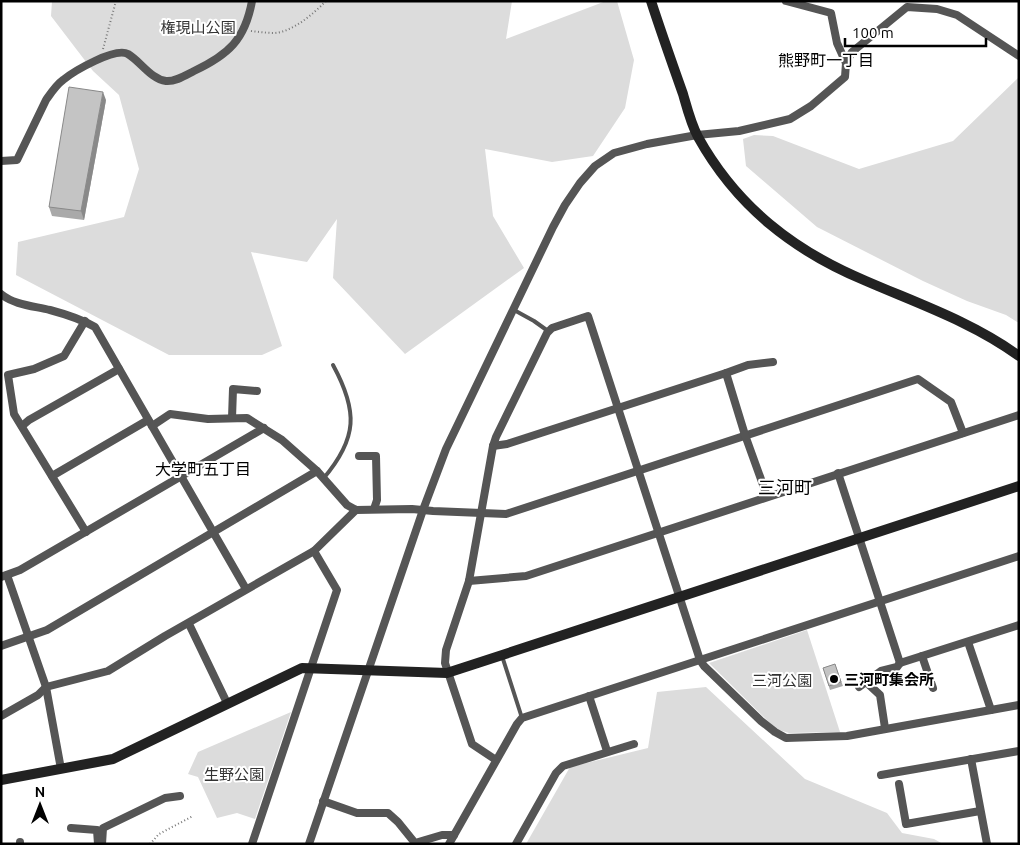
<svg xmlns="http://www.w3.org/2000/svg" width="1020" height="845" font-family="Ubuntu,'Noto Sans JP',sans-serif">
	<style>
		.green { fill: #dcdcdc }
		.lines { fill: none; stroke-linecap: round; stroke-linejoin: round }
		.path { stroke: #777; stroke-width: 2; stroke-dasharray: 1 2.5; stroke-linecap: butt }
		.lane { stroke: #555; stroke-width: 4 }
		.street { stroke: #555; stroke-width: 8 }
		.secondary { stroke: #222; stroke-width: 10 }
		.wall { fill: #a9a9a9 }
		.shaded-wall { fill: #898989 }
		.building { fill: #c4c4c4; stroke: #898989 }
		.poi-dot { fill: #000; stroke: #fff; stroke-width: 2 }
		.labels { text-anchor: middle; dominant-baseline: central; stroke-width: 4; stroke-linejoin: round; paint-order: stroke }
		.park-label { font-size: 15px; fill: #333; stroke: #fff }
		.poi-label { font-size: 15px; font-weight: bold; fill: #000; stroke: #fff; text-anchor: start }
		.neighbourhood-label { font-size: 16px; fill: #000; stroke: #fff }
		.quarter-label { font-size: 18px; fill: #000; stroke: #fff }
	</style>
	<rect width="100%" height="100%" fill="#fff"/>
	<g class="green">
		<polygon points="52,1 512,1 506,39 606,1 617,1 634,60 625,108 593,156 552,162 485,149 493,216 524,268 405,354 333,278 337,219 307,262 251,252 282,346 262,355 169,355 16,275 18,242 124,217 139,169 119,95 93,71 51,16"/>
		<polygon points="1019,77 1019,323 1006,315 967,301 923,281 817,227 746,166 743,139 754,135 773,136 859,169 953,141"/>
		<polygon points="807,630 840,732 789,733 776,729 709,663"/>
		<polygon points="706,687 805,779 887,813 902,833 934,839 943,844 526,844 570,767 648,748 657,692"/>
		<polygon points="291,712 255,819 237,813 217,818 198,777 188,774 198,752"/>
	</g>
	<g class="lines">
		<g class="path">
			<path d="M251,31C259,32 267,33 275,33C294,31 313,14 326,1"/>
			<polyline points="103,49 116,1"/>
			<polyline points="150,844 159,834 193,816"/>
		</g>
		<g class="lane">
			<polyline points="514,310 534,321 548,331"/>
			<path d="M323,479C358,438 358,411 333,365"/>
			<polyline points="502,656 522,718"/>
		</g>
		<g class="street">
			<polyline points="786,1 831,13 837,43 846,63"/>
			<path d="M1,161L17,160L46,100C51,93 56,85 63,80C74,71 115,47 128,54C141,62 151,79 166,81C175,82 186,75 194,71C228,55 245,40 252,1"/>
			<path d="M1,294C14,305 34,306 50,310C65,314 81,319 95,327L246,589"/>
			<polyline points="85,321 64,356 34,369 8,375 14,414 86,532"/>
			<polyline points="726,373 748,365 773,362"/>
			<polyline points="232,418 233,389 257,391"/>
			<polyline points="22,426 29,420 119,369"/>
			<polyline points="152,426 170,414 208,419 247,418 282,440 317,471 347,505 356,510 412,509 433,511 506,514 918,379 951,402 963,433"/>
			<polyline points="493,446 507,444 726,373 745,435 767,496"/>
			<polyline points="359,456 376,456 377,500 374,509"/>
			<polyline points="838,473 900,663 1019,625"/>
			<polyline points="52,476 148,420"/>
			<polyline points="7,575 46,687 61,769"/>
			<polyline points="1,577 20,570 264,428"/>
			<polyline points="469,581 526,576 1019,415"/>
			<polyline points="189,624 227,703"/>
			<polyline points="968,642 991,710"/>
			<polyline points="1,646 47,630 317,471"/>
			<polyline points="922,656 933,688"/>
			<polyline points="866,682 880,695 885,728"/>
			<polyline points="859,687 881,671 897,667 900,663"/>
			<polyline points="589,696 607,751"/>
			<polyline points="1,716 38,695 46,687 108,671 165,636 314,551 356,510"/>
			<polyline points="971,759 987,844"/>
			<polyline points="496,760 472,744 445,663 446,650 469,581 493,446 496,437 547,333 552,328 588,316 700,660 704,666 761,721 775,732 786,738 847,736 1019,705"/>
			<polyline points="881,775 1019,751"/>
			<polyline points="899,784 906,824 980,811"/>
			<polyline points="323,801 357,813 388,813 398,822 415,843 442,835 454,835"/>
			<polyline points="71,828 97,830 98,844"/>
			<polyline points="20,842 20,844"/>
			<polyline points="102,844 103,828 165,798 180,796"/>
			<polyline points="252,844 337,590 314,551"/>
			<polyline points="309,844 423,510 446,449 553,227 565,205 580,183 595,166 614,153 647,144 697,135 739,131 790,119 811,106 845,77 846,63 852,52 907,7 937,9 957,15 1019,56"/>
			<polyline points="449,844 517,724 522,718 1019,556"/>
			<polyline points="516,844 556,773 563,766 634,744"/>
		</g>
		<g class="secondary">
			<path d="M651,1C661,32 672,63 683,94C687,108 691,124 698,137C737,207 794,251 866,281C919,304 972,322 1019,356"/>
			<polyline points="1,780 113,759 302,668 447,673 1019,486"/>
		</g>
	</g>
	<g class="wall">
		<polygon points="106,100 84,220 52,216 49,207"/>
		<polygon points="835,664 843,686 830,690 823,668"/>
	</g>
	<polygon class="shaded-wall" points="103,92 106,100 84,220 81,211"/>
	<g class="building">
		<polygon points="69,87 103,92 81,211 49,207"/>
		<polygon points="835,664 841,682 829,686 823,668"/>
	</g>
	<circle class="poi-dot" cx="834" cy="679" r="5"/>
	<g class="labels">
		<g class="park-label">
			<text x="198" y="27">権現山公園</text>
			<text x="782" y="680">三河公園</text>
			<text x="234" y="774">生野公園</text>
		</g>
		<g class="poi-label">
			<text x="844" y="679">三河町集会所</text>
		</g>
		<g class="neighbourhood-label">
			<text x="826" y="60">熊野町一丁目</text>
			<text x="203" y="469">大学町五丁目</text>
		</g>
		<g class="quarter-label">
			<text x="785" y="487">三河町</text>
		</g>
	</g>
	<rect width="1020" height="845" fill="none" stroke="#000000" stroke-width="5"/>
	<g transform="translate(40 805)" stroke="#ffffff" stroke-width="4" paint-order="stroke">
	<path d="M0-4L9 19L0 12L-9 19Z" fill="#000000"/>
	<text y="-8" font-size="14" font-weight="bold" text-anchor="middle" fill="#000000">N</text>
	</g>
	<path d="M845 38v8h141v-8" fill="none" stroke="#000000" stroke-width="2.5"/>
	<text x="852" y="38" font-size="15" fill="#000000" stroke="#ffffff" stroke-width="4" paint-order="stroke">100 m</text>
</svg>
